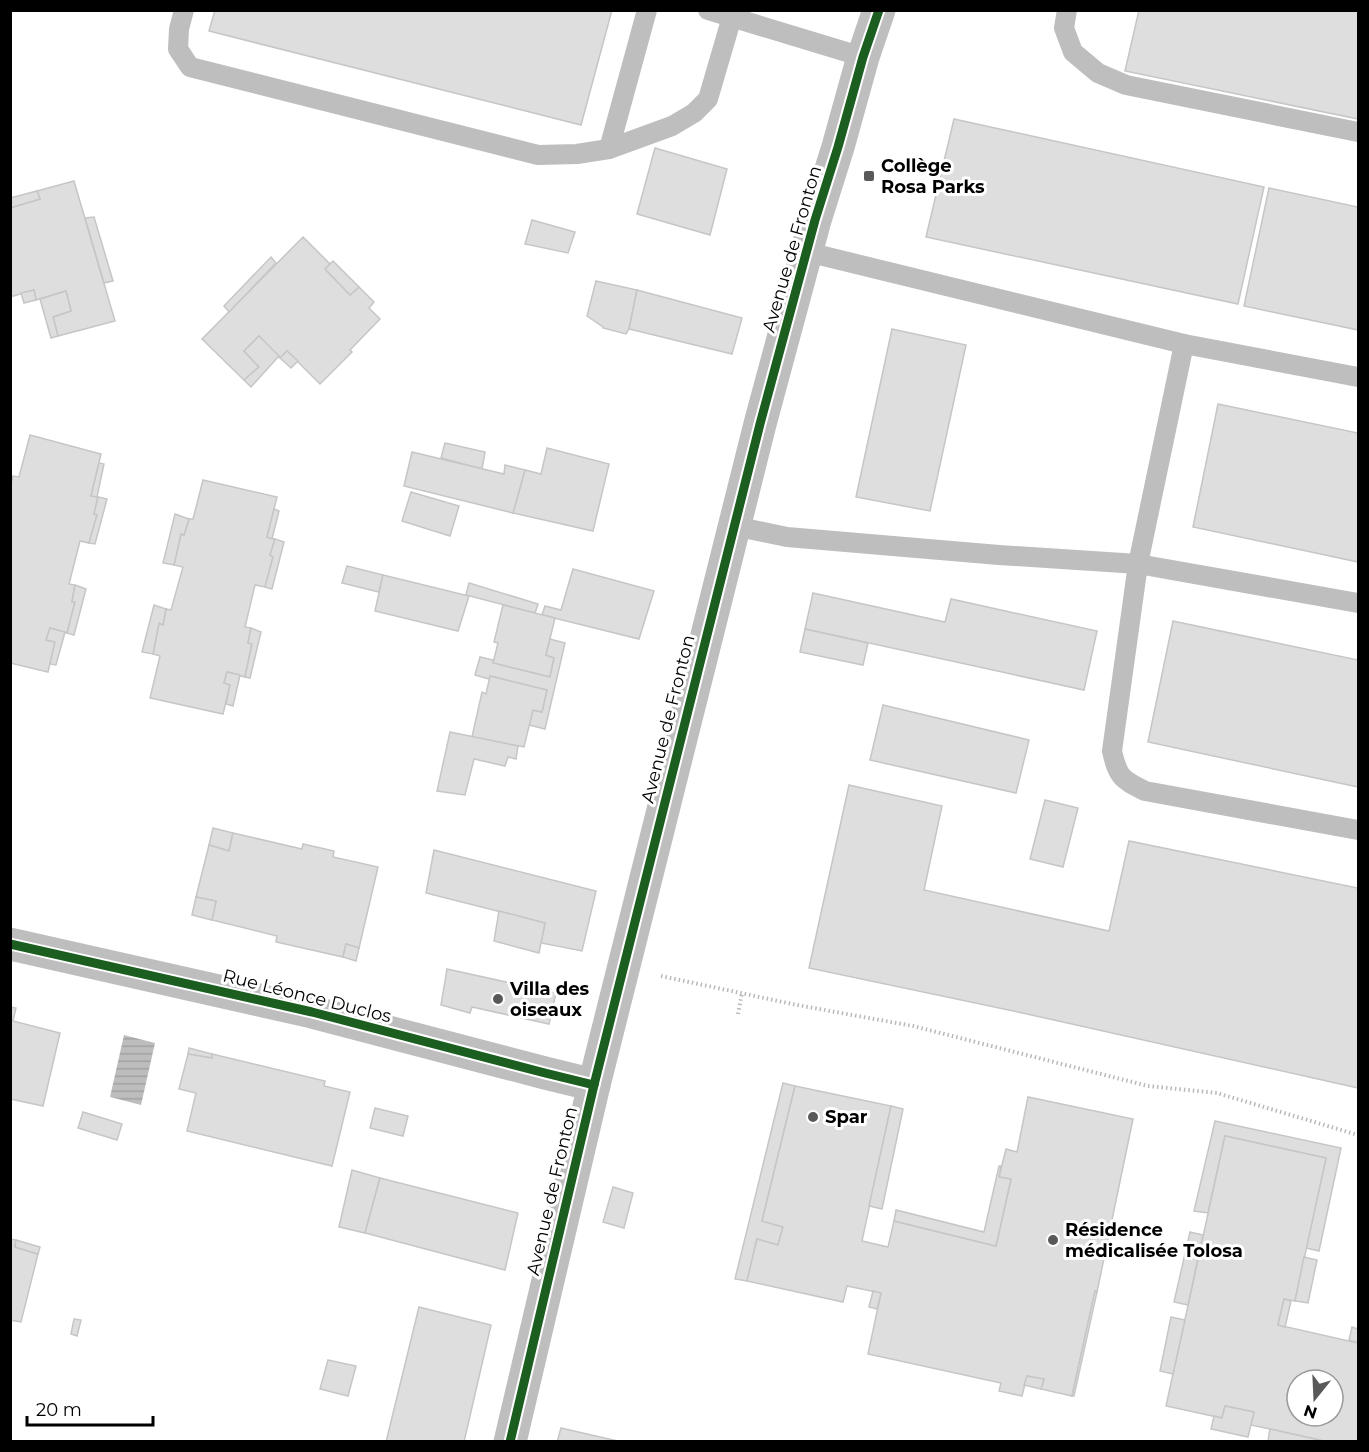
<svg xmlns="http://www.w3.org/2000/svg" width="1369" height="1452" font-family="Montserrat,sans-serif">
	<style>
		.water { fill: url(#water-rules) }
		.building { fill: #dedede; stroke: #c6c6c6; stroke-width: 1.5; fill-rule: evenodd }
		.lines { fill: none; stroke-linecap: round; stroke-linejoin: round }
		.path { stroke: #b9b9b9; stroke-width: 4; stroke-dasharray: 1.5 3; stroke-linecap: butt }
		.service { stroke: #bebebe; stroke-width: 20 }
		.minor { stroke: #bebebe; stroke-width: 33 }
		.tertiary { stroke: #bebebe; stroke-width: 33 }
		.cycleway-casing { stroke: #fff; stroke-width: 13 }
		.cycleway { stroke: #1b5e20; stroke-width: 9 }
		.poi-dot { fill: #595959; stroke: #fff; stroke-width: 2 }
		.labels { text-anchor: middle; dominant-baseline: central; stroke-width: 6; stroke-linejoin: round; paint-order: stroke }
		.poi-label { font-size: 18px; font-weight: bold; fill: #000; stroke: #fff; text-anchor: start }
		.street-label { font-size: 18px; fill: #000; stroke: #fff }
	</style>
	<defs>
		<pattern id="water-rules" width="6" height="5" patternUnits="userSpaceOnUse" patternTransform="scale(1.5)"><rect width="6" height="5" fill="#bdbdbd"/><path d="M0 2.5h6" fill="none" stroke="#a1a1a1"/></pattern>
	</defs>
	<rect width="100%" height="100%" fill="#fff"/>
	<polygon class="water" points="124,1035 155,1043 141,1105 110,1097"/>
	<g class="building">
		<polygon points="215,10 612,10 581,125 209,31"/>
		<polygon points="1139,10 1358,10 1358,119 1125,71"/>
		<polygon points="954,119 1264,187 1238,304 926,237"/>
		<polygon points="655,148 727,169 710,235 637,214"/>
		<polygon points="74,181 115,321 58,336 53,317 71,311 66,291 36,300 34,290 10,297 10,208 40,199 37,191"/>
		<polygon points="1269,188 1358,207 1358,330 1244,306"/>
		<polygon points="37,191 40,199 10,208 10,198"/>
		<polygon points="94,217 113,281 104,283 85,218"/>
		<polygon points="532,220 575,232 568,253 525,244"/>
		<polygon points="303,237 330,264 325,269 350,295 359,287 374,302 369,308 380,319 350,350 352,352 320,384 287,351 280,358 259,336 244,351 259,367 244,380 202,339"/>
		<polygon points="271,257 276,263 229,312 224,306"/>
		<polygon points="333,261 359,287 350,295 325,269"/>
		<polygon points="596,281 637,290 629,329 626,334 603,328 603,327 587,316"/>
		<polygon points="34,290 36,300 24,303 21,293"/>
		<polygon points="637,290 742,318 732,354 629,329"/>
		<polygon points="66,291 71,311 53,317 58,336 51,338 40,299"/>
		<polygon points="892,329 966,345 930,511 856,497"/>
		<polygon points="259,336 279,356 251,387 244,380 259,367 244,351"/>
		<polygon points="287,351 298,361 291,368 280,358"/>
		<polygon points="1218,404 1358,433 1358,562 1193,527"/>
		<polygon points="30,435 101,454 91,496 98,497 94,514 97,515 89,543 80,541 69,584 75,585 72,602 75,602 67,633 50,628 46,640 55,642 48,672 10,663 10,487 13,476 19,477"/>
		<polygon points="445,443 485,452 482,469 441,458"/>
		<polygon points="547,448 609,464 593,531 513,513 525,470 541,474"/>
		<polygon points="412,452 504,474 505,465 525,470 513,513 404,486"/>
		<polygon points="99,463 104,464 97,497 91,496"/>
		<polygon points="203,480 277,497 267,537 275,539 270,555 273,557 265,587 255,585 245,627 251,628 248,643 252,644 245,677 227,672 224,683 230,685 223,714 150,698 160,656 153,654 159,623 163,625 166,609 171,610 183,567 174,565 181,534 184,535 189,519 193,519"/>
		<polygon points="411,492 459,506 450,536 402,521"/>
		<polygon points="98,497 107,499 95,544 89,543 97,515 94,514"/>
		<polygon points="274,509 279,511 272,539 267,537"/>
		<polygon points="175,514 189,519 184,535 181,534 174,565 163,563"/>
		<polygon points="275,539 284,542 272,589 265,587 273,557 270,555"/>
		<polygon points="347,566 383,575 379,592 342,583"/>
		<polygon points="573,569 654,591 639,639 542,615 545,606 561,610"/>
		<polygon points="383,575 469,596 458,631 375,611"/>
		<polygon points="469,583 538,604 535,613 466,595"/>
		<polygon points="75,585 86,589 74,635 67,633 75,602 72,602"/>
		<polygon points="813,593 945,622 951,599 1097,631 1084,690 805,629"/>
		<polygon points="154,605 166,609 163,625 159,623 153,654 142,652"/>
		<polygon points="503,605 555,618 546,655 554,658 550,677 493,663 498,643 494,642"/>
		<polygon points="1173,621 1358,660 1358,787 1148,742"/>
		<polygon points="50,628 65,632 56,665 50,664 55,642 46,640"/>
		<polygon points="251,628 261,632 250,678 245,677 252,644 248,643"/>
		<polygon points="805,629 868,643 863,665 800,652"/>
		<polygon points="550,639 565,643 545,729 529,725 533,710 542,712 547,690 490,676 489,679 475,675 480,657 493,660 493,663 550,677 554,658 546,655"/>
		<polygon points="227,672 240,675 233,706 226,704 230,685 224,683"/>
		<polygon points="490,676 547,690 542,712 533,710 524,747 472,737 482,692 486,694"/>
		<polygon points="883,705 1029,740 1016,793 870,760"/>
		<polygon points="450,732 518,746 516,759 508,757 505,766 474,759 465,795 437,791"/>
		<polygon points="849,785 942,806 924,890 1109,931 1129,841 1358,888 1358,1088 1027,1014 809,968"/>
		<polygon points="1045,800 1078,808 1063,867 1030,859"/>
		<polygon points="213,828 233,833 229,851 209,845"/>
		<polygon points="233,833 302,849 303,844 334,851 333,857 378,867 359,948 346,944 343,957 276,942 277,936 212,920 216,901 196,897 209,845 229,851"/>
		<polygon points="434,850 596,891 582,951 541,943 545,923 426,893"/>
		<polygon points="196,897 216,901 212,920 192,915"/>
		<polygon points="499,911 545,923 539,953 494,941"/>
		<polygon points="346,944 359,948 356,961 343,957"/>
		<polygon points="447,969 556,993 549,1024 472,1007 470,1013 441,1005"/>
		<polygon points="10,1007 16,1008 13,1021 60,1033 43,1106 10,1099"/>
		<polygon points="189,1048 212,1054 212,1058 188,1054"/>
		<polygon points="188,1054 212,1058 212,1054 325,1081 324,1086 350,1092 332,1166 187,1131 196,1093 179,1089"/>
		<polygon points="783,1083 795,1086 762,1221 783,1227 778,1245 757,1239 747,1281 735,1279"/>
		<polygon points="795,1086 891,1106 862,1241 888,1247 894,1221 996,1246 1011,1179 999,1177 1006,1149 1017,1152 1028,1097 1133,1119 1097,1292 1095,1291 1072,1396 1041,1389 1044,1379 1027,1376 1022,1396 999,1391 1001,1383 868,1354 881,1293 847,1286 843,1302 747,1281 757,1239 778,1245 783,1227 762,1221"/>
		<polygon points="891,1106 903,1109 882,1209 869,1206"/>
		<polygon points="375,1108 408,1116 403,1136 370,1128"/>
		<polygon points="83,1112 122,1124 117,1140 78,1128"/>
		<polygon points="1215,1121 1341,1148 1319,1251 1306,1248 1326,1158 1225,1136 1208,1213 1194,1211"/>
		<path d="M1225,1136L1326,1158L1295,1301L1284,1299L1278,1325L1358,1343V1442H1329L1251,1425L1254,1412L1225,1406L1222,1418L1166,1406ZM1297,1380H1333V1416H1297Z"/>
		<polygon points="999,1166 1001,1166 999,1177 1011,1179 996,1246 894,1221 896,1210 984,1232"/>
		<polygon points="352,1170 380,1178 365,1233 339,1227"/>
		<polygon points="380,1178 518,1213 505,1270 365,1233"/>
		<polygon points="613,1187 633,1193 624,1228 603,1222"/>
		<polygon points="1190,1232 1203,1235 1188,1305 1174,1302"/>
		<polygon points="10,1239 16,1240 15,1247 38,1254 21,1322 10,1320"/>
		<polygon points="16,1240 40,1247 38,1254 15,1247"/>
		<polygon points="1304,1257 1317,1260 1308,1303 1295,1301"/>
		<polygon points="873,1291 881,1293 877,1309 869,1307"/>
		<polygon points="1095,1291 1097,1292 1074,1396 1072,1396"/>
		<polygon points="1284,1299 1291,1301 1285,1327 1278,1325"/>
		<polygon points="419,1307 491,1325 464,1442 386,1442"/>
		<polygon points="1171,1317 1185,1320 1173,1374 1160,1371"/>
		<polygon points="74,1319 81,1320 77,1336 71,1334"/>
		<polygon points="1352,1327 1358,1329 1358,1343 1349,1340"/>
		<polygon points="328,1360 356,1366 348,1396 320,1389"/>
		<polygon points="1027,1376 1044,1379 1041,1389 1024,1385"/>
		<polygon points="1225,1406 1254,1412 1248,1437 1211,1429 1214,1416 1222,1418"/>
		<polygon points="561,1428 622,1442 557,1442"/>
		<polygon points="1270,1429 1315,1439 1314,1442 1268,1441"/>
	</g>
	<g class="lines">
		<g class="path">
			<polyline points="661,976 797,1005 913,1026 1148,1086 1217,1093 1358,1135"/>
			<polyline points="738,1014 742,993"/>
		</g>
		<g class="service">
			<polyline points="184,10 179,29 178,49 190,67 538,155 577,154 609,149 672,126 694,113 708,99 734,10"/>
			<polyline points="708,10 863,57"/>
			<polyline points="1067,10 1064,28 1073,52 1098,73 1126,85 1358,132"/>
			<polyline points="609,149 647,10"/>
			<polyline points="807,252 1184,344 1358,377"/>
			<path d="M1184,344L1138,564L1112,751C1118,777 1121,779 1145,791L1358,830"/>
			<polyline points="734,526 787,537 999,555 1138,564 1358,603"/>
		</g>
		<polyline class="minor" points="10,944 312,1012 545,1073 594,1085"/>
		<polyline class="tertiary" points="510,1442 594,1085 760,424 815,220 838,147 863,57 879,10"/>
		<g class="cycleway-casing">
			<g id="cycleway">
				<polyline points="10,944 312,1012 545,1073 594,1085"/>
				<polyline points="510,1442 594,1085 760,424 815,220 838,147 863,57 879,10"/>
			</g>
		</g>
		<use href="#cycleway" class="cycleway"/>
	</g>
	<g class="poi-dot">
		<rect x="863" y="170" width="12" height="12" rx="3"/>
		<circle cx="498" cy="999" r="6"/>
		<circle cx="813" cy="1117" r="6"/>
		<circle cx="1053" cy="1240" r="6"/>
	</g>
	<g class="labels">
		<g class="poi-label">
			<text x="881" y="166">Collège<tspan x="881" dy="21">Rosa Parks</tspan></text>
			<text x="510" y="989">Villa des<tspan x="510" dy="21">oiseaux</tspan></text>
			<text x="825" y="1117">Spar</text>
			<text x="1065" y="1230">Résidence<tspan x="1065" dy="21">médicalisée Tolosa</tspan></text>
		</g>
		<g class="street-label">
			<text transform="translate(792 249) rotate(-74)">Avenue de Fronton</text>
			<text transform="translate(668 719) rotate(-76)">Avenue de Fronton</text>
			<text transform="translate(307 996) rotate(14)">Rue Léonce Duclos</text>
			<text transform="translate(552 1191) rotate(-77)">Avenue de Fronton</text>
		</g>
	</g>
	<rect width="1369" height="1452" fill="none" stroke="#000000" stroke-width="24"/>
	<g transform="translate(1315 1398) rotate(198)"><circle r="28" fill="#ffffff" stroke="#999999" stroke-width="1.5"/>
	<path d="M0-4.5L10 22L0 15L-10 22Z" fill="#595959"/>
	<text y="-9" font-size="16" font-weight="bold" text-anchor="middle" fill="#000000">N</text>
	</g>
	<path d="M27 1416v9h126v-9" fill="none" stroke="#000000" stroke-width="3"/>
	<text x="36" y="1416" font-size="18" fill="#000000" stroke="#ffffff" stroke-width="4.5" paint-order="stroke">20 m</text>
</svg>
